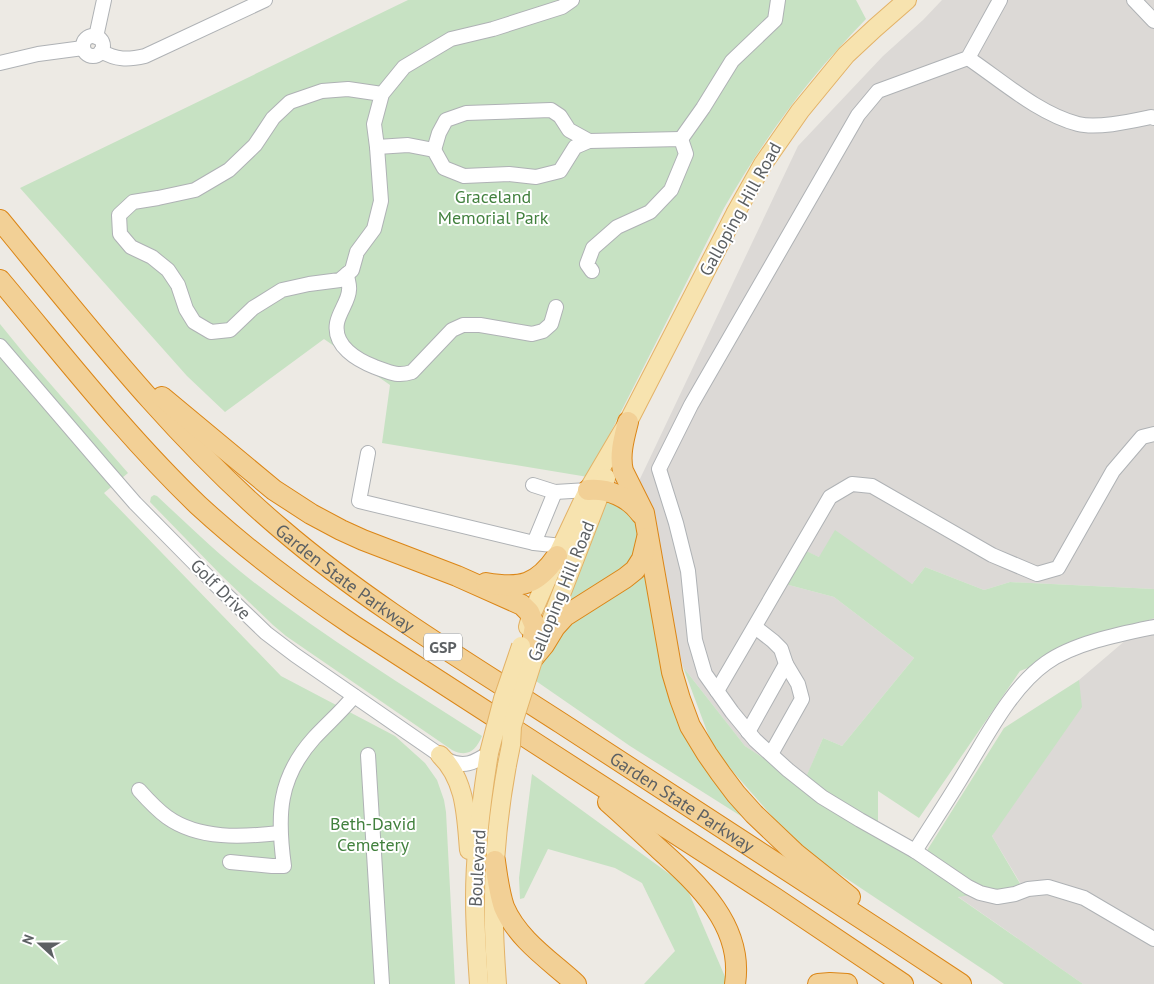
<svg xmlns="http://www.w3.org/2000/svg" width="1154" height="984" font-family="'PT Sans',sans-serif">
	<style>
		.industrial { fill: #dcd9d6 }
		.green { fill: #c7e2c3 }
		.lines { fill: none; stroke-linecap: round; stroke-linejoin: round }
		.minor-casing { stroke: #afb2b5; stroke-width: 16 }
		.major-casing { stroke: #e3b267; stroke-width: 20 }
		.highway-casing { stroke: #db8617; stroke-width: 22 }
		.minor { stroke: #fff; stroke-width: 14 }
		.major { stroke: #f7e3af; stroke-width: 18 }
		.highway { stroke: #f2d096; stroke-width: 20 }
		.major-bridge-casing { stroke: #e3b267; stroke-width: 20; stroke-linecap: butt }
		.major-bridge { stroke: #f7e3af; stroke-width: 18 }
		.labels { text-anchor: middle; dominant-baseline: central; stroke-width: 4; stroke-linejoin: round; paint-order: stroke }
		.shield { fill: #fff; stroke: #8d9092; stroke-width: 1 }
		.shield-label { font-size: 16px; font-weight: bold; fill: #5c6063 }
		.park-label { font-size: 18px; fill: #42813e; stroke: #fff }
		.street-label { font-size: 18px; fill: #5c6063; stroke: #fff }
	</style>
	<rect width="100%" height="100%" fill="#edeae4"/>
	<g class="industrial">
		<polygon points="942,0 1154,0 1154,589 1010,582 984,590 925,567 912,584 819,557 805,551 785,584 834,597 914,658 842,746 823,738 803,785 745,746 683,667 639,481 798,146 883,56 923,20"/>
		<polygon points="1154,616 1154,984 1083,984 957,896 1022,886 992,836 1079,680"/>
	</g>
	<g class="green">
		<path d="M408,0H856L866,19C847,39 829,58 812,79C779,119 750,163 724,208L588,477L382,443L390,385L324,339L225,412L187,376L20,188Z"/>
		<polygon points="0,324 26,356 128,473 104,493 281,676 395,736 425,763 437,780 444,800 446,812 455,984 0,984"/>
		<path d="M154,495L157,496C188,525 218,554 251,580C324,637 404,686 482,736C476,750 468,758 452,750L286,636L273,625L221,575L150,502L151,497Z"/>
		<path d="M605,501C621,505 636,517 640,533C642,540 639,550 638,558L570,604L567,600Z"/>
		<polygon points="835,530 912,584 925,567 984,590 1010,582 1154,589 1154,618 1020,671 919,818 878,791 878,833 921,860 1004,728 1079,680 1082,707 992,836 1022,887 958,897 1083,984 1004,984 993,976 799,847 714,750 683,667 745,746 803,784 823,738 842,746 914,658 834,597 785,584 804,550 819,557"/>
		<polygon points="647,570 669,693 746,814 744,818 630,746 536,681 549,643 564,623"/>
		<polygon points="532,774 686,886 726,979 746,984 644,984 675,951 642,883 615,868 548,849 524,898 520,899 519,878"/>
	</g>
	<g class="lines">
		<g class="minor-casing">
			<g id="minor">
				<polyline points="1000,0 968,58 878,91 858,115 691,405 659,469 676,523 688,571 695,640 705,674 732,712 755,740 788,770 822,797 860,820 915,851 968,887 980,893 997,897 1015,894 1028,889 1048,887 1084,898 1154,939"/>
				<polyline points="1134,0 1154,21"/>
				<circle cx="93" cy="46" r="10"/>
				<polyline points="96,37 104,0"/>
				<path d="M101,51C116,60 128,60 145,56L265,0"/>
				<path d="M968,58C1002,81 1039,114 1078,124C1097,129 1132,121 1151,117L1154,118"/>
				<polyline points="0,63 38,54 83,48"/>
				<polyline points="382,94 348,89 322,91 290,102 273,118 255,145 229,170 195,190 158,198 133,202 119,215 120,234 131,247 152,257 168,270 178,285 186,309 194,322 211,332 230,330 253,308 282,290 309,284 340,280 352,270 357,252 374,229 381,201 377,147 374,124 382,94 404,67 451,39 493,29 562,7 572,0"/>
				<polyline points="681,139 703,108 732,61 775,20 778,0"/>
				<polyline points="377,147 408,145 434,150 444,168 464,176 509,174 536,177 560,171 575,147 589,141 681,139 686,154 671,190 650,212 617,227 593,248 587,264 592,271"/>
				<polyline points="434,150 439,133 446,120 466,113 551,110 560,116 569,130 589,141"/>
				<path d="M347,274C347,279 350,285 349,290C349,300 339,312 337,323C333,346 357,360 375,367C389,372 397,377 412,372L452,330L463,325H480L532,334L543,331L551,324L556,307"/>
				<path d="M0,346L102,465L135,503L214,583L266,633L295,655L447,760C464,768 474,763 489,753"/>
				<polyline points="368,453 359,501 534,543 555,492"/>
				<polyline points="533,485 555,492 588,490"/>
				<polyline points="534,543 562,546"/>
				<polyline points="717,691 830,497 852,484 872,486 992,555 1037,574 1058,568 1113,471 1142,437 1154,434"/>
				<polyline points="748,732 786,664 781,649 773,641 755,627"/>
				<polyline points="771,754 802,699 798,684 786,664"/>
				<polyline points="368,755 382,984"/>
				<path d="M139,790C147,799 156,809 167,817C199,840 243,837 280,833"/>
				<path d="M915,851C932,824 950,797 966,770C988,734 1012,687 1046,663C1074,643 1120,634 1154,627"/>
				<path d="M230,862L272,866H284C277,815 278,778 314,738C327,724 342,711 354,696"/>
			</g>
		</g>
		<g class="major-casing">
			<g id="major">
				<polyline points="528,627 531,616 557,556 588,490 628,422 735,214 763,164 800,111 846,55 875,28 907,0"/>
				<polyline points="545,636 606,478"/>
				<path d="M440,755C466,780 466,816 469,850"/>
				<path d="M479,984C477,956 475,927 475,899C475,850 481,802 489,753"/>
				<path d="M497,984C495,956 493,927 494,899C494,854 499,809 507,765"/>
			</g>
		</g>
		<g class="highway-casing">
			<g id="highway">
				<path id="s1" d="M0,220C88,327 174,438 280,528C366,602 465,661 561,723C694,809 828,896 961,984"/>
				<path d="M0,280C64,356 126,436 198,505C247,550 299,589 354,626L775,898L903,984"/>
				<polyline points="162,397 274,490 311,514 341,530 363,540 457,576 522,605 529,612 535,626 533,637 534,657"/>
				<path d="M628,422C624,438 619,455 623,471L644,513L672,672L680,699L690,726L707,754L721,774L736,794L754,814L795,853L850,897"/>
				<path d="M588,490C608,488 629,497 641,514"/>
				<path d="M486,583C521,589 537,585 557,556"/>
				<polyline points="534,657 544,645 555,627 565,616 625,578 635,570 642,559 647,538"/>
				<path d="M608,802C625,817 642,833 659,849C698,884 744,926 735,984"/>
				<path d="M495,861C497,876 499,892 504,907C518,940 551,961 576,984"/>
				<polyline points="818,984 830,983 847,984"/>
			</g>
		</g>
		<use href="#minor" class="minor"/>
		<use href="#major" class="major"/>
		<use href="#highway" class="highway"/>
		<g class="major-bridge-casing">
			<g id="major-bridge">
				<polyline points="489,753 503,699 521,646"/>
				<polyline points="507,765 511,745 512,726 534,657"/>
			</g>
		</g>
		<use href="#major-bridge" class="major-bridge"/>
	</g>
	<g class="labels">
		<rect class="shield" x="424" y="633.5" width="38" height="27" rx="4"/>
		<g class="shield-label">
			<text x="443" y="647">GSP</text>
		</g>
		<g class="park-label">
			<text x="493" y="196">Graceland<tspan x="493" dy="21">Memorial Park</tspan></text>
			<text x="373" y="823">Beth-David<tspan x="373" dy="21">Cemetery</tspan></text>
		</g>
		<g class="street-label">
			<text transform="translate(740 209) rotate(-61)">Galloping Hill Road</text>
			<text stroke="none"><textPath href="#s1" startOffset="499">Garden State Parkway</textPath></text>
			<text transform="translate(221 589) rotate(45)">Golf Drive</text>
			<text transform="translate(561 591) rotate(-68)">Galloping Hill Road</text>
			<text stroke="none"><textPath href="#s1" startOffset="904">Garden State Parkway</textPath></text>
			<text transform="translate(477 868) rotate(-87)">Boulevard</text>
		</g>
	</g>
	<g transform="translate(40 944) rotate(291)" stroke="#ffffff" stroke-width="4" paint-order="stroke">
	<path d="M0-4L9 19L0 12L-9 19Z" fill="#5c6063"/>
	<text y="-8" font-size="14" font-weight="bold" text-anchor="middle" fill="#5c6063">N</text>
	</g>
</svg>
